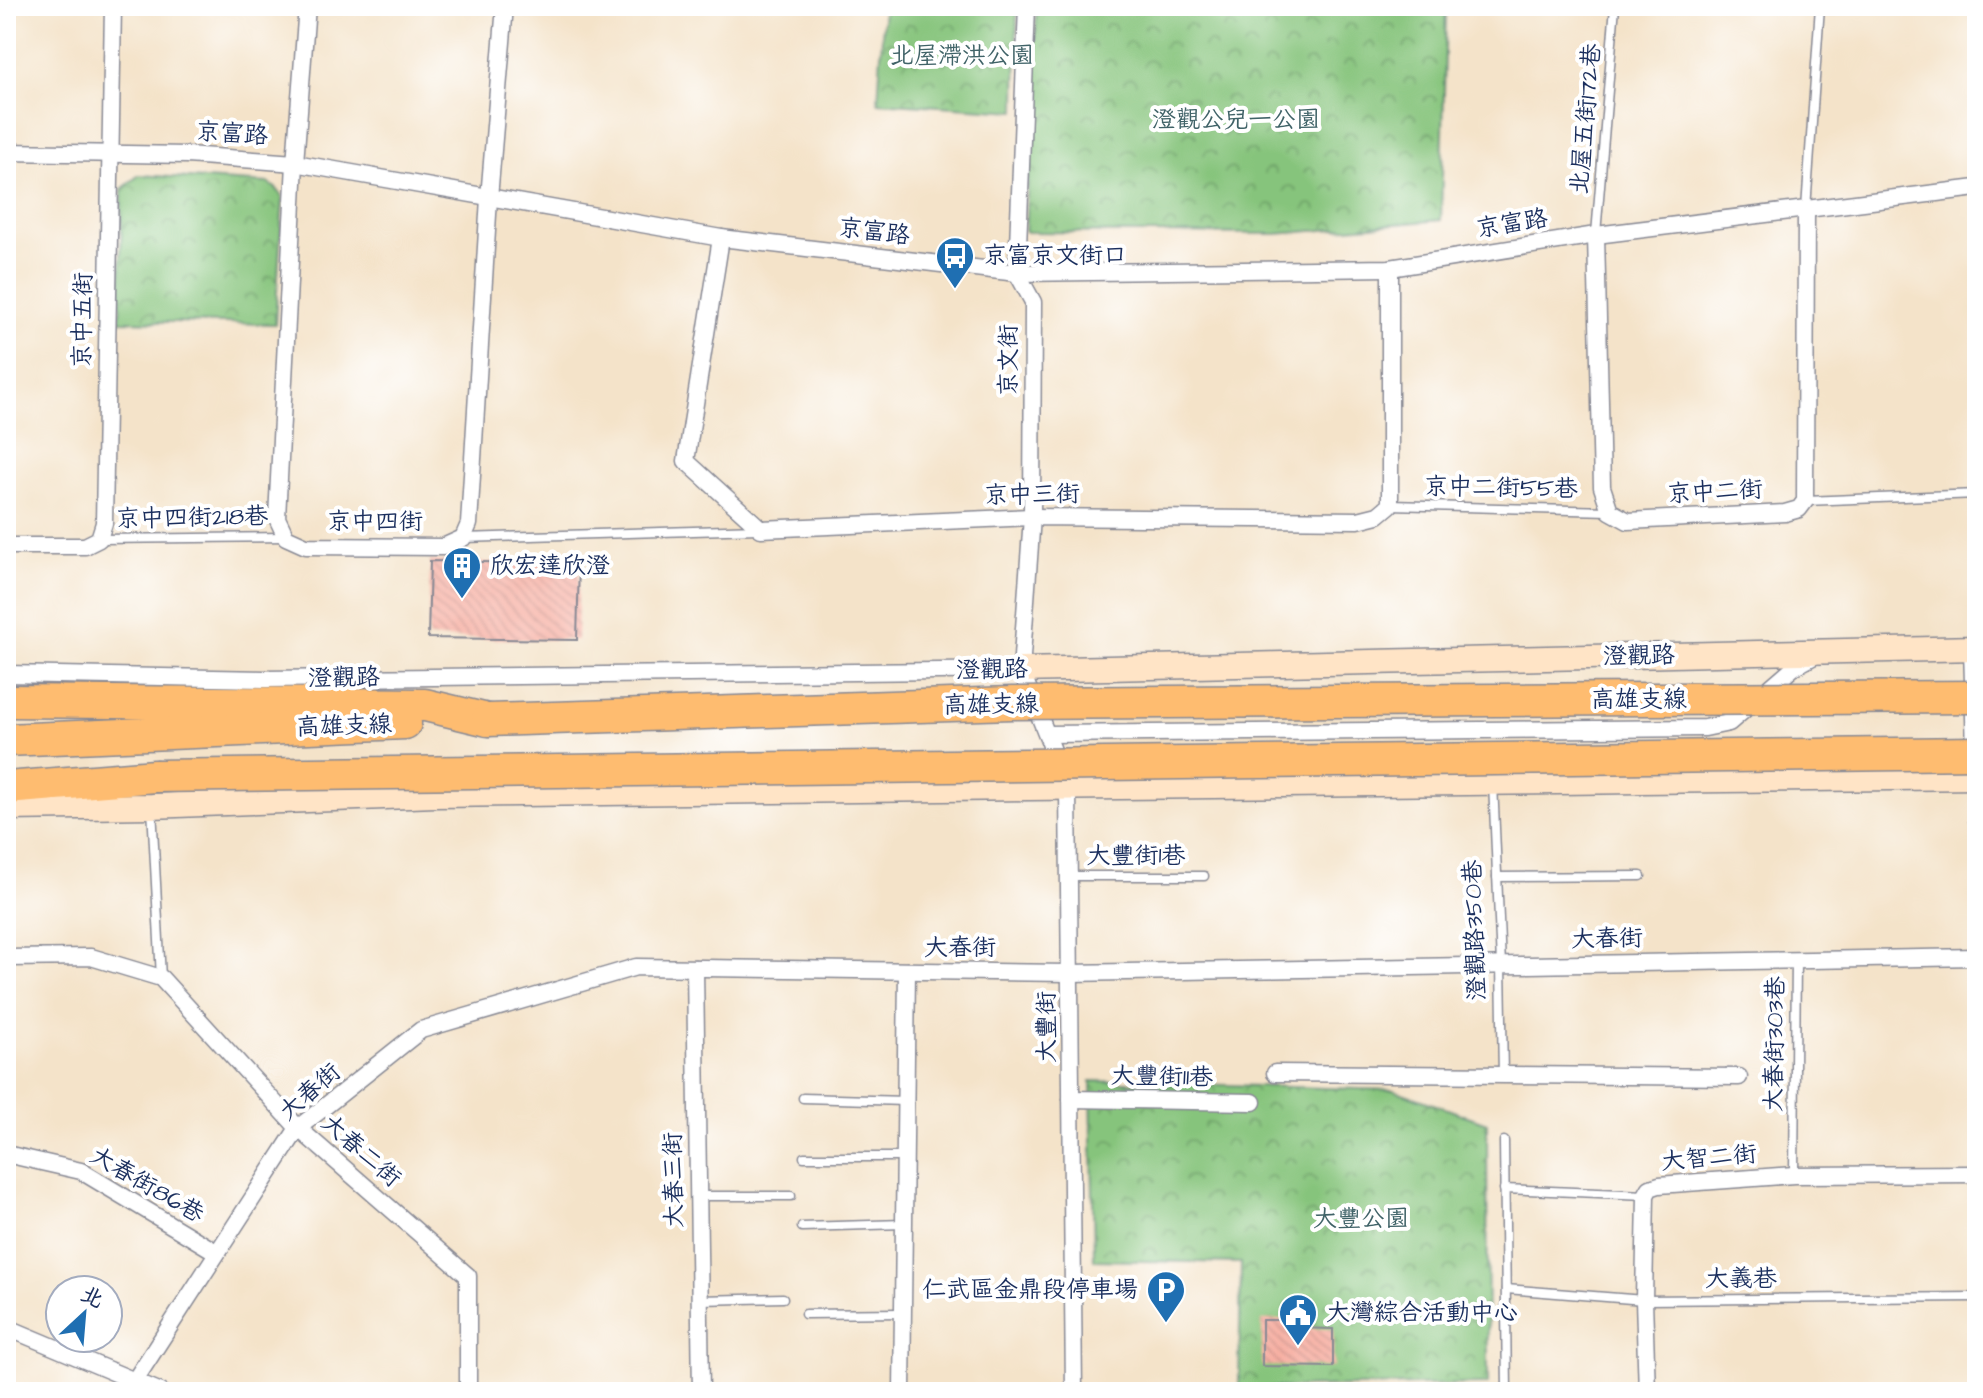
<svg xmlns="http://www.w3.org/2000/svg" width="1983" height="1398" font-family="'Architects Daughter','LXGW WenKai TC',sans-serif">
	<style>
		.park { fill: url(#park-crowns); stroke: #507a6c; stroke-width: 2 }
		.building { fill: url(#building-back-hatch) }
		.lines { fill: none; stroke-linecap: round; stroke-linejoin: round }
		.lane-casing { stroke: #888994; stroke-width: 11 }
		.street-casing { stroke: #888994; stroke-width: 19 }
		.secondary-casing { stroke: #888994; stroke-width: 27 }
		.highway-casing { stroke: #888994; stroke-width: 35 }
		.lane { stroke: #fff; stroke-width: 8 }
		.street { stroke: #fff; stroke-width: 16 }
		.secondary { stroke: #ffe4c6; stroke-width: 24 }
		.highway { stroke: #febc70; stroke-width: 32 }
		.highway-bridge-casing { stroke: #888994; stroke-width: 35; stroke-linecap: butt }
		.highway-bridge { stroke: #febc70; stroke-width: 32 }
		.labels { text-anchor: middle; dominant-baseline: central; stroke-width: 8; stroke-linejoin: round; paint-order: stroke }
		.park-label { font-size: 24px; fill: #406368; stroke: #fff }
		.street-label { font-size: 24px; fill: #1b2f5e; stroke: #fff }
		.poi-label { font-size: 24px; fill: #1b2f5e; stroke: #fff; text-anchor: start }
	</style>
	<defs>
		<pattern id="park-crowns" width="20" height="18" patternUnits="userSpaceOnUse" patternTransform="scale(2)"><rect width="20" height="18" fill="#86c47b"/><path d="M2 6a3 3 0 1 1 6 0M12 15a3 3 0 1 1 6 0" fill="none" stroke="#6da068"/></pattern>
		<pattern id="building-back-hatch" width="6" height="6" patternUnits="userSpaceOnUse" patternTransform="scale(2)"><rect width="6" height="6" fill="#f7afa2"/><path d="M-1 5l2 2M0 0l6 6M5-1l2 2" fill="none" stroke="#d3978e"/></pattern>
	</defs>
	<rect width="100%" height="100%" fill="#fff"/>
	<filter id="ink" filterUnits="userSpaceOnUse"><feTurbulence type="fractalNoise" baseFrequency=".0125" numOctaves="2"/><feDisplacementMap in="SourceGraphic" scale="16" xChannelSelector="R" yChannelSelector="G"/><feConvolveMatrix kernelMatrix="1 2 1 2 8 2 1 2 1" color-interpolation-filters="sRGB"/></filter>
	<filter id="wash" filterUnits="userSpaceOnUse"><feTurbulence type="fractalNoise" baseFrequency=".006" numOctaves="4" result="noise"/><feDisplacementMap in="SourceGraphic" scale="32" xChannelSelector="R" yChannelSelector="G"/><feGaussianBlur stdDeviation="1.8" result="paint"/><feColorMatrix in="noise" values="0 0 0 0 0 0 0 0 0 0 0 0 0 0 0 0 0 1.4 0 .05"/><feComposite in="paint" operator="in"/></filter>
	<g filter="url(#wash)">
		<rect width="100%" height="100%" fill="#f4e3c9"/>
		<g class="park">
			<polygon points="884,6 1017,6 1016,111 878,102"/>
			<polygon points="1037,6 1446,6 1441,220 1276,234 1025,232"/>
			<polygon points="139,175 268,183 277,189 283,198 275,324 120,321 122,189"/>
			<polygon points="1091,1081 1394,1090 1487,1123 1488,1384 1239,1388 1241,1263 1094,1260"/>
		</g>
		<g id="blocks">
			<g class="building">
				<polygon points="430,561 579,564 577,640 428,638"/>
				<polygon points="1262,1320 1297,1320 1297,1328 1333,1329 1333,1367 1262,1366"/>
			</g>
		</g>
	</g>
	<g filter="url(#ink)">
		<use href="#blocks" fill-opacity="0" stroke="#888994" stroke-width="2"/>
		<g class="lines">
			<g class="lane-casing">
				<g id="lane">
					<polyline points="1806,209 1820,6"/>
					<polyline points="1596,234 1615,6"/>
					<polyline points="1806,501 1977,494"/>
					<polyline points="1391,505 1609,511"/>
					<polyline points="464,538 758,529"/>
					<polyline points="100,539 286,537"/>
					<polyline points="1493,783 1501,965 1503,1075"/>
					<polyline points="152,808 161,978"/>
					<polyline points="1070,876 1204,876"/>
					<polyline points="1497,877 1641,876"/>
					<polyline points="803,1098 905,1101"/>
					<polyline points="1504,1141 1507,1392"/>
					<polyline points="804,1157 904,1157"/>
					<polyline points="1794,1175 1796,961"/>
					<polyline points="1504,1189 1646,1195"/>
					<polyline points="698,1196 791,1196"/>
					<polyline points="802,1227 904,1224"/>
					<polyline points="1506,1289 1644,1300 1977,1297"/>
					<polyline points="700,1300 783,1298"/>
					<polyline points="805,1314 902,1313"/>
				</g>
			</g>
			<g class="street-casing">
				<g id="street">
					<polyline points="307,6 295,163 277,518 286,537 306,546 443,547 463,538 469,524 489,198 505,6"/>
					<polyline points="1027,6 1017,273 1033,302 1032,517 1021,670 1068,788 1074,1392"/>
					<polyline points="6,152 187,155 295,163 721,238 1017,273 1390,268 1596,235 1977,188"/>
					<polyline points="1596,235 1602,487 1610,511 1628,521 1785,513 1799,509 1805,501 1806,209"/>
					<polyline points="721,238 686,461 761,529 1032,517 1358,520 1378,515 1390,505 1390,268"/>
					<polyline points="6,546 85,546 99,539 104,523 113,6"/>
					<polyline points="1972,648 1977,821"/>
					<polyline points="6,674 265,679 1021,670"/>
					<polyline points="1047,734 1705,728 1729,723 1794,667 1818,654"/>
					<polyline points="6,958 91,957 161,978 298,1128 468,1276 468,1392"/>
					<polyline points="695,968 701,1392"/>
					<polyline points="1275,1073 1739,1077"/>
					<polyline points="1071,1099 1253,1102"/>
					<polyline points="6,1154 81,1171 216,1252"/>
					<polyline points="6,1327 161,1392"/>
					<polyline points="130,1392 135,1380 298,1128 421,1030 636,967 1070,973 1977,957"/>
					<polyline points="902,1392 907,971"/>
					<polyline points="1647,1392 1644,1300 1646,1195 1650,1188 1659,1185 1794,1175 1977,1174"/>
				</g>
			</g>
			<g class="secondary-casing">
				<g id="secondary">
					<polyline points="1021,670 1977,648"/>
					<polyline points="6,808 152,806 435,795 1977,777"/>
				</g>
			</g>
			<g class="highway-casing">
				<g id="highway">
					<polyline points="6,701 425,705 488,720"/>
					<polyline points="6,740 405,723"/>
					<polyline points="6,788 155,776"/>
				</g>
			</g>
			<use href="#lane" class="lane"/>
			<use href="#street" class="street"/>
			<use href="#secondary" class="secondary"/>
			<use href="#highway" class="highway"/>
			<g class="highway-bridge-casing">
				<g id="highway-bridge">
					<polyline points="488,720 1012,703 1977,697"/>
					<polyline points="155,776 1977,753"/>
				</g>
			</g>
			<use href="#highway-bridge" class="highway-bridge"/>
		</g>
	</g>
	<defs>
		<g id="bus-pin" transform="scale(2)"><path d="M0 17L-7.5 6A9.5 9.5 0 1 1 7.5 6Z" fill="#1f6fb2" stroke="#fff"/><path d="M-5-6H5V4H4V6H2V4H-2V6H-4V4H-5ZM-3.5-4V0h7V-4ZM-3.5 1.2v1.5H-2V1.2ZM2 1.2v1.5H3.5V1.2Z" fill="#fff"/></g>
		<g id="building-pin" transform="scale(2)"><path d="M0 17L-7.5 6A9.5 9.5 0 1 1 7.5 6Z" fill="#1f6fb2" stroke="#fff"/><path d="M-4-6H4V6H1V3H-1V6H-4ZM-2.5-4.3h1.7v1.8h-1.7ZM.8-4.3h1.7v1.8H.8ZM-2.5-1h1.7V.8h-1.7ZM.8-1h1.7V.8H.8Z" fill="#fff"/></g>
		<g id="parking-pin" transform="scale(2)"><path d="M0 17L-7.5 6A9.5 9.5 0 1 1 7.5 6Z" fill="#1f6fb2" stroke="#fff"/><path d="M-3.5-5.5H1a3.5 3.5 0 0 1 0 7H-1V5.5H-3.5ZM-1-3.4V-.6H.8a1.4 1.4 0 0 0 0-2.8Z" fill="#fff"/></g>
		<g id="civic-pin" transform="scale(2)"><path d="M0 17L-7.5 6A9.5 9.5 0 1 1 7.5 6Z" fill="#1f6fb2" stroke="#fff"/><path d="M-.6-6.5H3V-4.5H.6V-3L4-1V1h2V6H-6V1h2V-1L-.6-3ZM-1.2 2.5V6h2.4V2.5Z" fill="#fff"/></g>
	</defs>
	<g fill-rule="evenodd">
		<use href="#bus-pin" x="955" y="256"/>
		<use href="#building-pin" x="462" y="566"/>
		<use href="#parking-pin" x="1166" y="1290"/>
		<use href="#civic-pin" x="1298" y="1313"/>
	</g>
	<g class="labels">
		<g class="park-label">
			<text x="962" y="56">北屋滯洪公園</text>
			<text x="1236" y="120">澄觀公兒一公園</text>
			<text x="1361" y="1219">大豐公園</text>
		</g>
		<g class="street-label">
			<text transform="translate(1586 119) rotate(-85)">北屋五街172巷</text>
			<text transform="translate(232 134) rotate(4)">京富路</text>
			<text transform="translate(1512 224) rotate(-9)">京富路</text>
			<text transform="translate(874 232) rotate(7)">京富路</text>
			<text transform="translate(83 320) rotate(-89)">京中五街</text>
			<text transform="translate(1009 360) rotate(-90)">京文街</text>
			<text transform="translate(1501 488) rotate(1)">京中二街55巷</text>
			<text transform="translate(1715 492) rotate(-3)">京中二街</text>
			<text transform="translate(1032 495) rotate(-1)">京中三街</text>
			<text transform="translate(192 518) rotate(-1)">京中四街218巷</text>
			<text x="375" y="522">京中四街</text>
			<text transform="translate(1639 656) rotate(-1)">澄觀路</text>
			<text transform="translate(992 670) rotate(-1)">澄觀路</text>
			<text transform="translate(344 678) rotate(-1)">澄觀路</text>
			<text x="1639" y="700">高雄支線</text>
			<text transform="translate(991 705) rotate(-1)">高雄支線</text>
			<text transform="translate(344 726) rotate(-2)">高雄支線</text>
			<text x="1136" y="856">大豐街1巷</text>
			<text transform="translate(1475 930) rotate(-92)">澄觀路350巷</text>
			<text transform="translate(1607 939) rotate(-1)">大春街</text>
			<text x="960" y="948">大春街</text>
			<text transform="translate(1047 1027) rotate(-90)">大豐街</text>
			<text transform="translate(1775 1044) rotate(-89)">大春街303巷</text>
			<text transform="translate(1162 1077) rotate(1)">大豐街11巷</text>
			<text transform="translate(310 1092) rotate(-41)">大春街</text>
			<text transform="translate(361 1151) rotate(41)">大春二街</text>
			<text transform="translate(1709 1158) rotate(-5)">大智二街</text>
			<text transform="translate(674 1180) rotate(-91)">大春三街</text>
			<text transform="translate(147 1185) rotate(30)">大春街86巷</text>
			<text x="1741" y="1279">大義巷</text>
		</g>
		<g class="poi-label">
			<text x="983" y="256">京富京文街口</text>
			<text x="490" y="566">欣宏達欣澄</text>
			<text x="1138" y="1290" text-anchor="end">仁武區金鼎段停車場</text>
			<text x="1326" y="1313">大灣綜合活動中心</text>
		</g>
	</g>
	<rect width="1983" height="1398" fill="none" stroke="#fff" stroke-width="32"/>
	<g transform="translate(84 1314) rotate(26)"><circle r="38" fill="#ffffff" stroke="#a4acbf" stroke-width="2"/>
	<path d="M0-6L14 30L0 20L-14 30Z" fill="#1f6fb2"/>
	<text y="-12" font-size="22" font-weight="bold" text-anchor="middle" fill="#1b2f5e">北</text>
	</g>
</svg>
